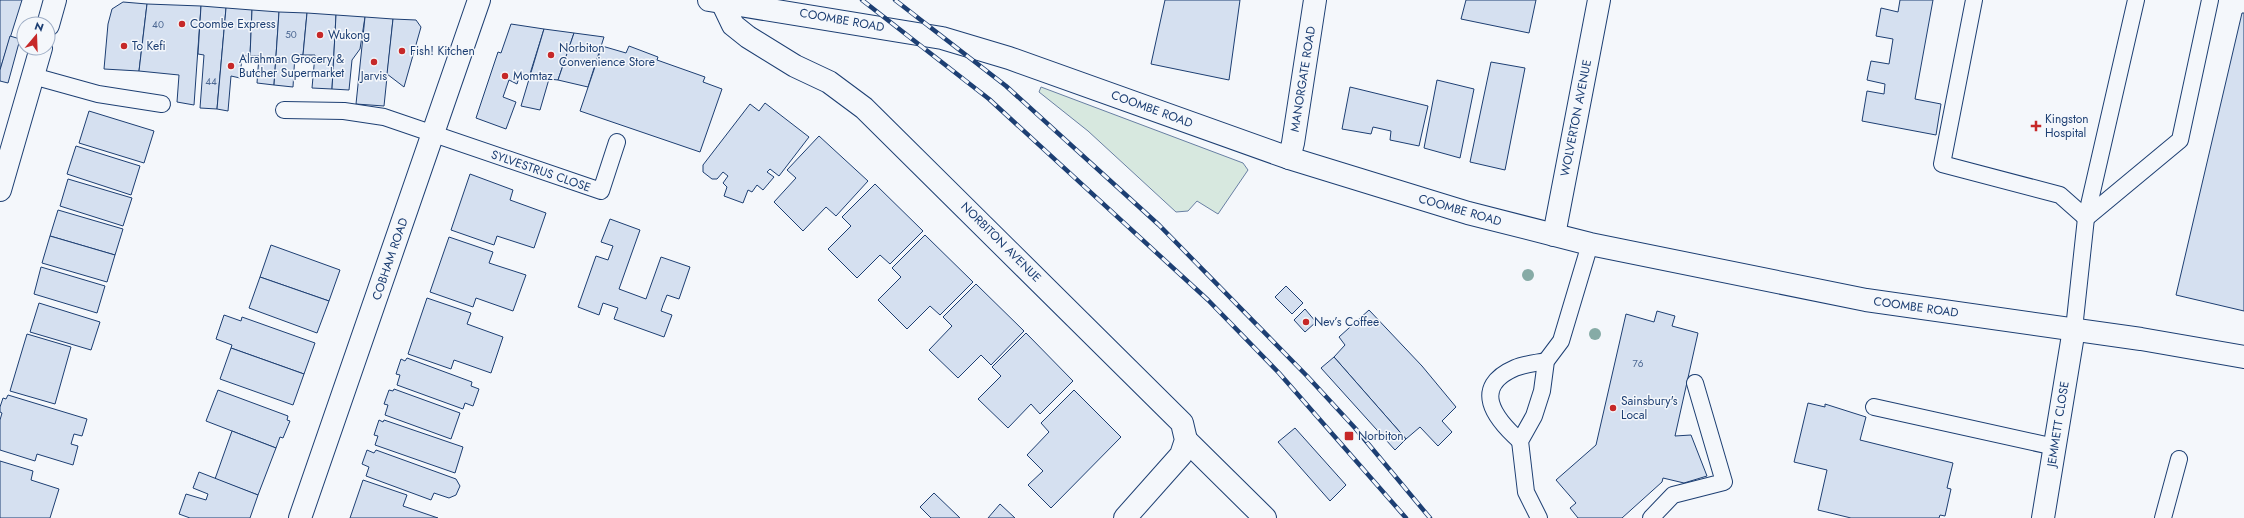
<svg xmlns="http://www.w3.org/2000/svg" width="2244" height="518" font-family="Jost,sans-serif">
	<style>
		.green { fill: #d7e8df; stroke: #687fa3 }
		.building { fill: #d5e0f0; stroke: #1d3f73 }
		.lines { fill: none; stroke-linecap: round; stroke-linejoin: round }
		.service-casing { stroke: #1d3f73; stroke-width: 18 }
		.minor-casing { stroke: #1d3f73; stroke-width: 24 }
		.primary-casing { stroke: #1d3f73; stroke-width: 24 }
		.service { stroke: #f4f7fb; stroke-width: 16 }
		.minor { stroke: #f4f7fb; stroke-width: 22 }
		.primary { stroke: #f4f7fb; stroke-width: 22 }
		.rail-casing { stroke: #1d3f73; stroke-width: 4.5 }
		.rail { stroke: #f4f7fb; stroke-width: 3; stroke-dasharray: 9; stroke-linecap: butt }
		.tree { fill: #86aba6 }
		.poi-dot { fill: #c62828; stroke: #f4f7fb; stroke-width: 1.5 }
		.labels { text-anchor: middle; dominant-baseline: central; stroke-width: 3; stroke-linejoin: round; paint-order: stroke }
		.number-label { font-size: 10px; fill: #4b6792 }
		.street-label { font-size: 12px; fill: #1d3f73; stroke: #f4f7fb }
		.poi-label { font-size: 12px; fill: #1d3f73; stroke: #f4f7fb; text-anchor: start }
	</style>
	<rect width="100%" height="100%" fill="#f4f7fb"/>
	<polygon class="green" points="1041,87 1243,163 1248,170 1218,214 1197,201 1188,211 1176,212 1088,131 1039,92"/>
	<g class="building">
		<polygon points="0,0 22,0 0,70"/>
		<polygon points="1165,0 1240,0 1229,80 1151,64"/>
		<polygon points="1466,0 1536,0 1529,33 1461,19"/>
		<polygon points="1900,0 1933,0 1915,99 1941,104 1936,135 1862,121 1867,91 1884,94 1885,84 1867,80 1871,61 1889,64 1893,39 1876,36 1881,8 1898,12"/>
		<polygon points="123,2 147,4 139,71 104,69 108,24 112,9"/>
		<polygon points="147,4 201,6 194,105 177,102 179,75 139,71"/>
		<polygon points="201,6 226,8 217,109 200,108 204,55 198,54"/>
		<polygon points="226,8 252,10 250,56 242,56 240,78 231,76 228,111 217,109"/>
		<polygon points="252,10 279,12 274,85 257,83 259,56 250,56"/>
		<polygon points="279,12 307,13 303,55 295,54 293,87 274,85"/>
		<polygon points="307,13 336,15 332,89 312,88 315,55 303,55"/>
		<polygon points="2242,13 2244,13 2244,311 2176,295"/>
		<polygon points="336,15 365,17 360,49 352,60 349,90 332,89"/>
		<polygon points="365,17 393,19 384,106 356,104"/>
		<polygon points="393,19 416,20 421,27 404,87 387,74"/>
		<polygon points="511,24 544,29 529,77 520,74 517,84 509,80 503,97 516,102 506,129 476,118 498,52 501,53"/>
		<polygon points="544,29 574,33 558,80 549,79 540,110 521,106"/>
		<polygon points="574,33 604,37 588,87 558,80"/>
		<polygon points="10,36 20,39 8,83 0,81 0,70"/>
		<polygon points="602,46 626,53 629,46 658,57 657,60 705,77 703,82 722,89 700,152 580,111"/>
		<polygon points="1491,62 1525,68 1505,170 1470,162"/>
		<polygon points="1437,80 1474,89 1460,158 1424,148"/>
		<polygon points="1350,87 1428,106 1419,146 1390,140 1391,131 1373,127 1371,134 1342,129"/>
		<polygon points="765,103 809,137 779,176 770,169 767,172 774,177 763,190 757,185 752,192 748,190 743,203 724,196 727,187 723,183 728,176 723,172 717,179 712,179 703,172 703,165 750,104 759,111"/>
		<polygon points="89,111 154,131 144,163 79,143"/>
		<polygon points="819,136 868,181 836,216 826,207 803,231 774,202 796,178 787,170"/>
		<polygon points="76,146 140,166 131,195 67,174"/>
		<polygon points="470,174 513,190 510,200 546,213 534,248 497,236 494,245 451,230"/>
		<polygon points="68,179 132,198 123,226 60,206"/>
		<polygon points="875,184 923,231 890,264 880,255 857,278 828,249 851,226 842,217"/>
		<polygon points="58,210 123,229 115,255 50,236"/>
		<polygon points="610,219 640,230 619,289 646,299 661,257 690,267 679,299 667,295 663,305 661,311 672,315 664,337 614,319 618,308 603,303 599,315 578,307 596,256 608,260 613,246 601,242"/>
		<polygon points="925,235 973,282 940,315 930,306 907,329 878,300 901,277 892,268"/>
		<polygon points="50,236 115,255 107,282 42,263"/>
		<polygon points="449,237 493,252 489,263 526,275 513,311 476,298 473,307 430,292"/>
		<polygon points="271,245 340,270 329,301 260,277"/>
		<polygon points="41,267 105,286 97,313 34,294"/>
		<polygon points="260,277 329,301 317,333 249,308"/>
		<polygon points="976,284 1024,331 991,365 981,355 958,378 929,350 952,326 943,317"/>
		<polygon points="1286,286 1303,303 1292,314 1275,297"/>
		<polygon points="427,298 471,313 467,324 503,337 491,373 454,360 451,369 408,354"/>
		<polygon points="39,303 100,322 91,350 30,332"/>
		<polygon points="1305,309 1316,322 1305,332 1294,320"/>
		<polygon points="1369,310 1422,366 1456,407 1442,421 1452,432 1438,446 1420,427 1406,439 1334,357 1345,345 1339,337"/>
		<polygon points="1657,311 1675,316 1672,326 1698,333 1675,436 1691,435 1707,476 1684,483 1663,478 1662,482 1622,518 1578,518 1570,508 1576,503 1556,480 1596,445 1626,314 1654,322"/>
		<polygon points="224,315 241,321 242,317 315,343 304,374 231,348 232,345 216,339"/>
		<polygon points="1026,333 1073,381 1040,414 1031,404 1008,428 978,399 1001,376 992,367"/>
		<polygon points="27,334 71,347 55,404 10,391"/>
		<polygon points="231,348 304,374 293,405 220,379"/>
		<polygon points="1334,357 1406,439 1395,450 1321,368"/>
		<polygon points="407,358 472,382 471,386 479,389 473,406 465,403 463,409 397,385 400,375 396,374 401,359 405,361"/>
		<polygon points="394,389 460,413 451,439 385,415 388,405 384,404 389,390 393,391"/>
		<polygon points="218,390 288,416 287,420 290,421 283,438 280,437 276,448 206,421"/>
		<polygon points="1074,390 1121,437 1051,508 1028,485 1043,471 1027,455 1049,432 1041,423"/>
		<polygon points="8,395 87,419 82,436 74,434 71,444 78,446 73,465 37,454 35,461 0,450 0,420 2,413 0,412 0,407 3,398 6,399"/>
		<polygon points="1808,403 1825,407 1825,404 1866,417 1860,440 1953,463 1947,488 1951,489 1945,516 1940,515 1939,518 1851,518 1818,510 1827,470 1794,462"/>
		<polygon points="379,420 383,422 384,420 463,447 455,473 375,445 378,436 374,435"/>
		<polygon points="1295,428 1346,485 1330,501 1278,442"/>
		<polygon points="232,431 276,448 258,495 215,479"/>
		<polygon points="367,450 374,453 376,450 456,479 460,486 456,495 449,498 434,493 431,500 366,476 369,467 362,464"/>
		<polygon points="0,461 33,471 31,480 59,489 50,518 0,518"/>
		<polygon points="199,472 258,495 250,518 190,518 179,514 186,494 206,500 208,494 193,488"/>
		<polygon points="363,480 407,495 403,506 438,518 350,518"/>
		<polygon points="934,493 960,518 931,518 920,507"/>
		<polygon points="1000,504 1015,518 988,518"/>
	</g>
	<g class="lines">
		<g class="service-casing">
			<g id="service">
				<polyline points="1974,0 1942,164 2060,195 2086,218 2180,140 2210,0"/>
				<polyline points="33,76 98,94 162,104"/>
				<polyline points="284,110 344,111 384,117 601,191 617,142"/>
				<polyline points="2074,329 2086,218 2136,0"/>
				<polyline points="1874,407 2055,447"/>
				<path d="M1520,441C1494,418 1471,387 1515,368C1524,364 1536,363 1546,361"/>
				<polyline points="1539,518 1526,492 1520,441 1534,416 1542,391 1546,361 1561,341 1590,244"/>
				<polyline points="1651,518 1673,495 1724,482 1695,383"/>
				<polyline points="2163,518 2179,459"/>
			</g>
		</g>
		<g class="minor-casing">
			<g id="minor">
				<polyline points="722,2 733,25 748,37 795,66 829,82 864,108 1182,423 1186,440 1181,455 1125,518"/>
				<polyline points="48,25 55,0"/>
				<polyline points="1289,158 1293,143 1315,0"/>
				<polyline points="0,190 41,48"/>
				<polyline points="1554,235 1599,0"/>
				<polyline points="1186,440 1265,518"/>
				<polyline points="300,518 479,0"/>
				<polyline points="2043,518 2074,329"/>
			</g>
		</g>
		<g class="primary-casing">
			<polyline id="primary" points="709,0 942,38 1009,58 1289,158 1468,213 1590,244 1866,300 2141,339 2244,357"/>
		</g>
		<use href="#service" class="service"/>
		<use href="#minor" class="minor"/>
		<use href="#primary" class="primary"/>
		<g class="rail-casing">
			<g id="rail">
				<polyline points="862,0 989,99 1208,300 1279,373 1406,518"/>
				<polyline points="895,0 1006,86 1159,225 1307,376 1355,428 1430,518"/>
			</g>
		</g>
		<use href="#rail" class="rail"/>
	</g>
	<g class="tree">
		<circle cx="1528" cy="275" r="6"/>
		<circle cx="1595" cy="334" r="6"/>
	</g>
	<g class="poi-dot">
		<circle cx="182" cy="24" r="4"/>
		<circle cx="320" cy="35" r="4"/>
		<circle cx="124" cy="46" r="4"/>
		<circle cx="402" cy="51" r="4"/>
		<circle cx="551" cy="55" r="4"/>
		<circle cx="374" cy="62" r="4"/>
		<circle cx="231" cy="66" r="4"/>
		<circle cx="505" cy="76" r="4"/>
		<path d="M2034 120h4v4h4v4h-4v4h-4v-4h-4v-4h4z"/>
		<circle cx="1306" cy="322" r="4"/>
		<circle cx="1613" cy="408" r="4"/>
		<rect x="1344" y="431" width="10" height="10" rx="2"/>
	</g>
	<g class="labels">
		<g class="number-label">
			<text x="158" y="24">40</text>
			<text x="291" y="34">50</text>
			<text x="211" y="81">44</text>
			<text x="1638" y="363">76</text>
		</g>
		<g class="street-label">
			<text transform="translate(842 20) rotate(10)">COOMBE ROAD</text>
			<text transform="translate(1303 79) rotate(-81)">MANORGATE ROAD</text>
			<text transform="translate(1152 109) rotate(20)">COOMBE ROAD</text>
			<text transform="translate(1576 118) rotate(-79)">WOLVERTON AVENUE</text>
			<text transform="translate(541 171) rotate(19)">SYLVESTRUS CLOSE</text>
			<text transform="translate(1460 210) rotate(16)">COOMBE ROAD</text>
			<text transform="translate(1001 242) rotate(45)">NORBITON AVENUE</text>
			<text transform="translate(390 259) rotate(-71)">COBHAM ROAD</text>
			<text transform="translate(1916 307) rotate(8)">COOMBE ROAD</text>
			<text transform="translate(2058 424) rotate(-81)">JEMMETT CLOSE</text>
		</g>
		<g class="poi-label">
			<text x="190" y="24">Coombe Express</text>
			<text x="328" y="35">Wukong</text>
			<text x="132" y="46">To Kefi</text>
			<text x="559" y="48">Norbiton<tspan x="559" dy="14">Convenience Store</tspan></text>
			<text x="410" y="51">Fish! Kitchen</text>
			<text x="239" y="59">Alrahman Grocery &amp;<tspan x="239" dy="14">Butcher Supermarket</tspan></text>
			<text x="374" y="76" text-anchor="middle">Jarvis</text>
			<text x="513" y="76">Momtaz</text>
			<text x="2045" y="119">Kingston<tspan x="2045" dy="14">Hospital</tspan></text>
			<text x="1314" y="322">Nev’s Coffee</text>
			<text x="1621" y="401">Sainsbury's<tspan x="1621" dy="14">Local</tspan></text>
			<text x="1358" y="436">Norbiton</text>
		</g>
	</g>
	<g transform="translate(36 36) rotate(19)"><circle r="19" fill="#f4f7fb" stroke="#9eadc5"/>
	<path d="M0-3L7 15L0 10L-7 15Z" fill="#c62828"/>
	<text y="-6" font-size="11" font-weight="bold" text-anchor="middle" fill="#1d3f73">N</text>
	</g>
</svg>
